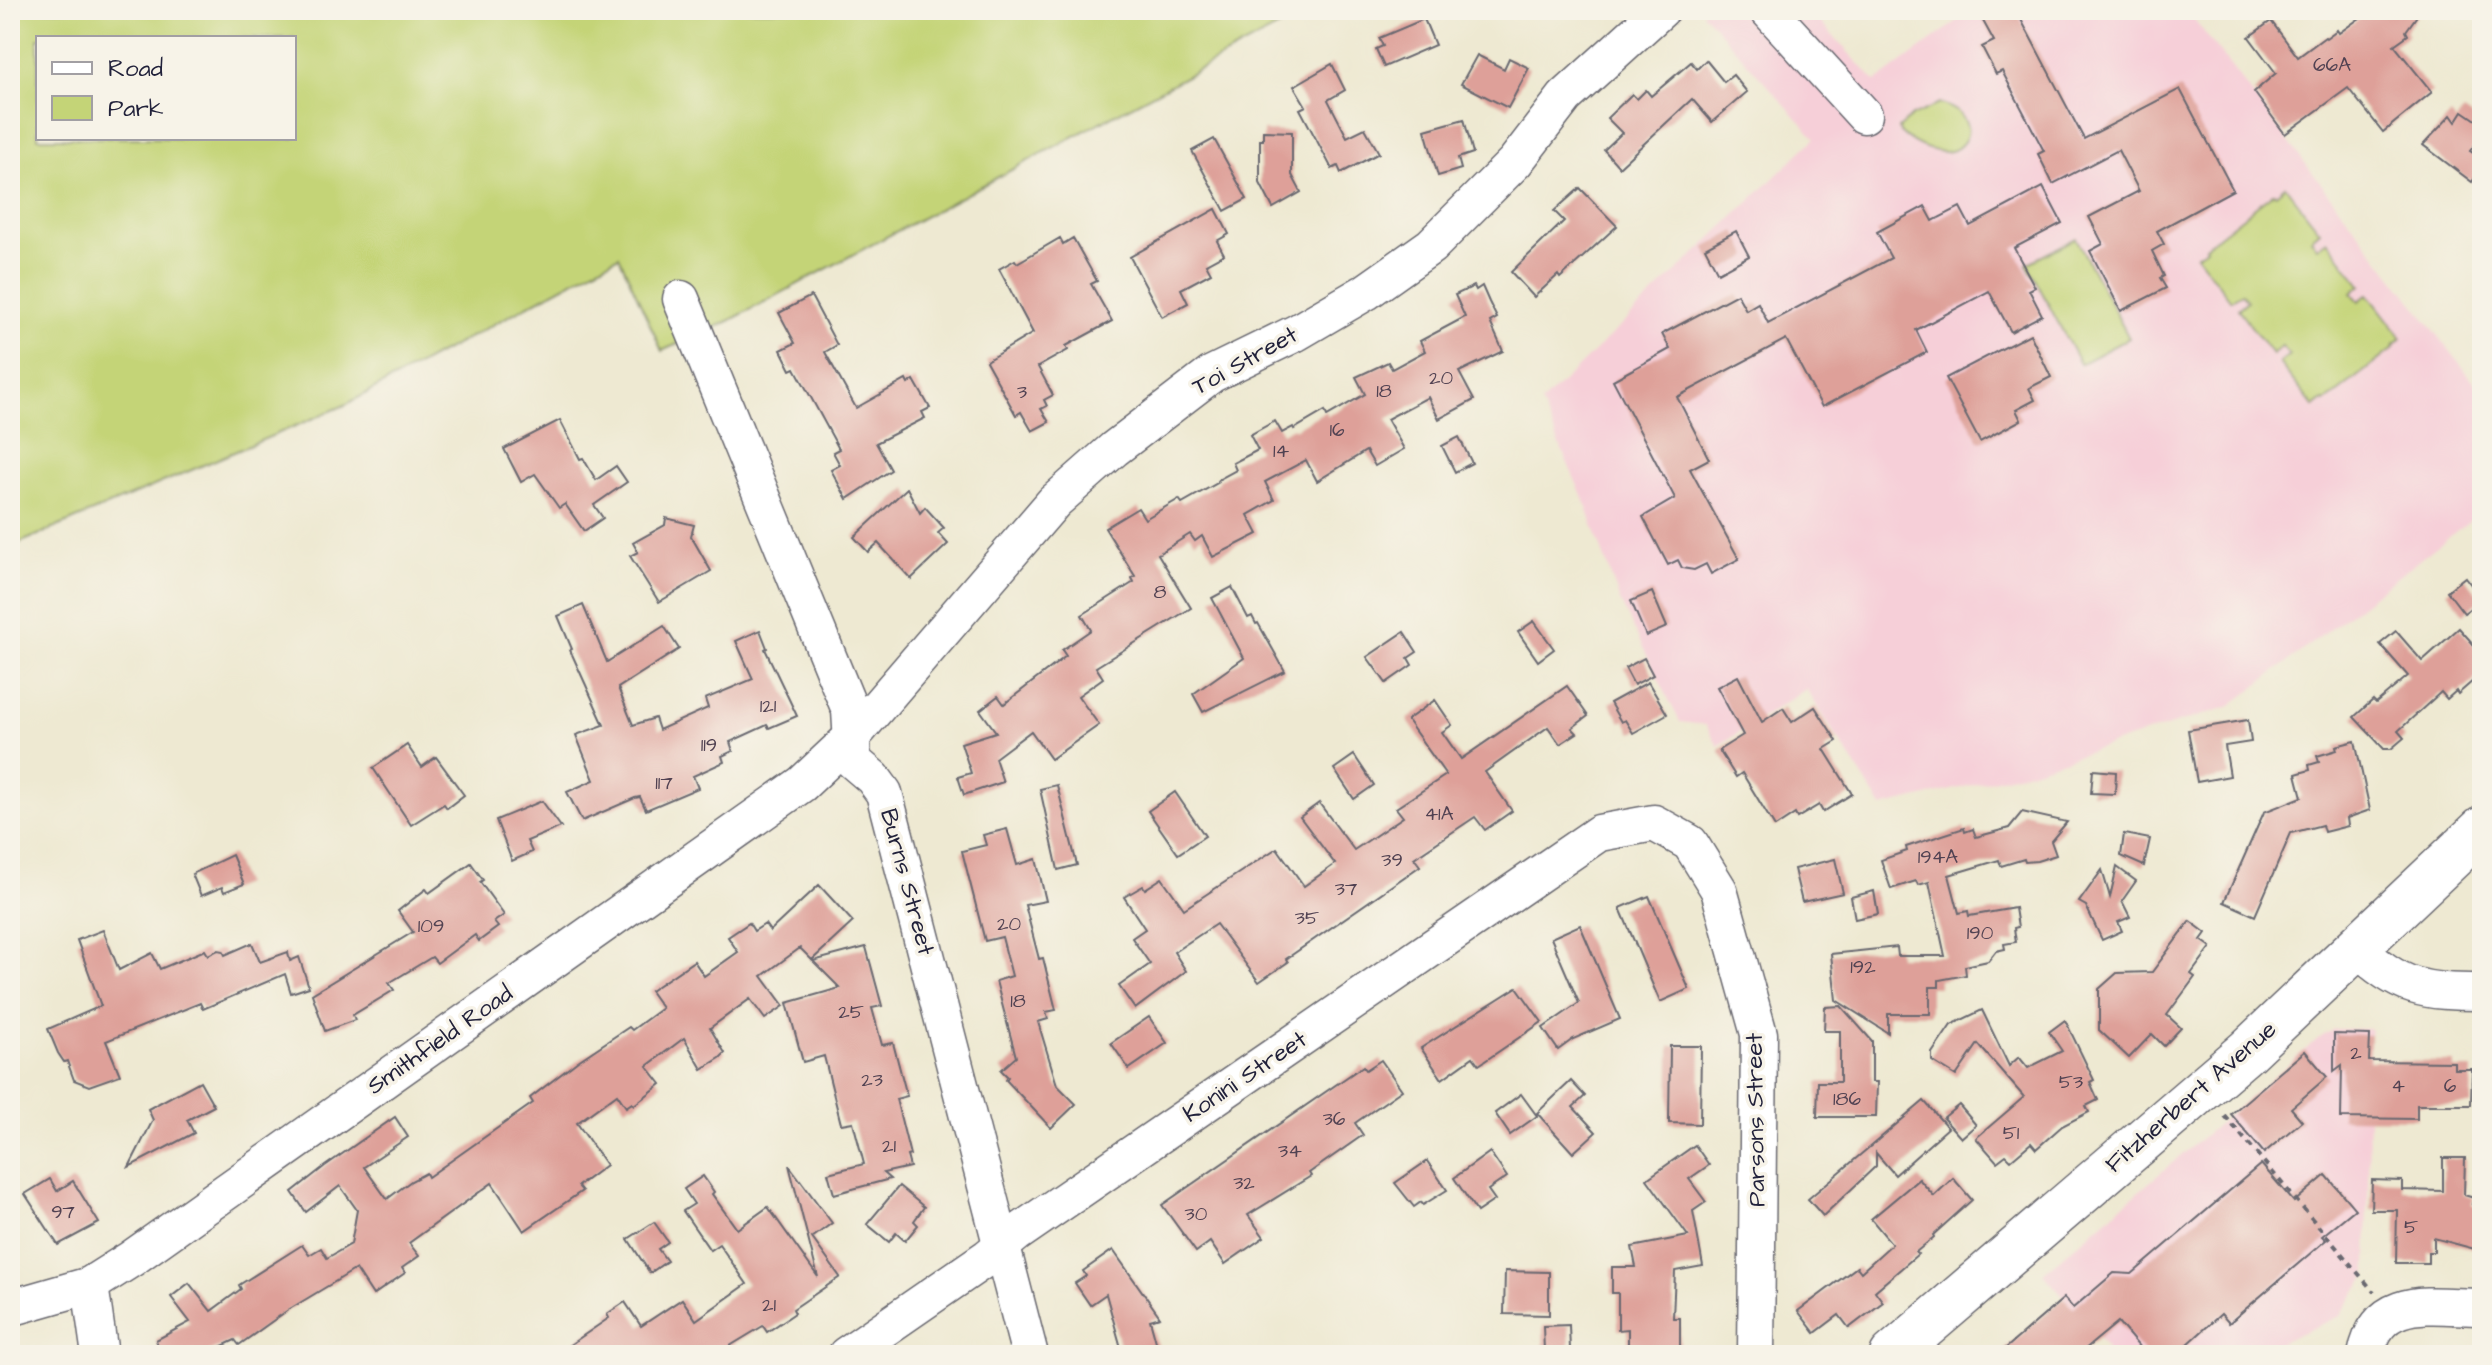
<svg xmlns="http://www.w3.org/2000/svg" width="2492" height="1365" font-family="'Architects Daughter',sans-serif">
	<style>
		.built { fill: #f6cfd8 }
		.green { fill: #c4d477; stroke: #737b59; stroke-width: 2; fill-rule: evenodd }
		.building { fill: #dea099 }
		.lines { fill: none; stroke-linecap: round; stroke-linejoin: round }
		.minor-casing { stroke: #696870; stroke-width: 39 }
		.major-casing { stroke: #696870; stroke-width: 47 }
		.path { stroke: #696870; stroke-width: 4; stroke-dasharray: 6 6; stroke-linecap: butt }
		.minor { stroke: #fff; stroke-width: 36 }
		.major { stroke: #fff; stroke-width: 44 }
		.labels { text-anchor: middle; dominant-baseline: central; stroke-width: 7; stroke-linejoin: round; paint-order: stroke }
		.number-label { font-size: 20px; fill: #514252 }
		.street-label { font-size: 24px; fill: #22223b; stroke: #f7f3e8 }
	</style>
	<rect width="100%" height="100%" fill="#f7f3e8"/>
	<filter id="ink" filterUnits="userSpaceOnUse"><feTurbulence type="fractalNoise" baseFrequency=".0125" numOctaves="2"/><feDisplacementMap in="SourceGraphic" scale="16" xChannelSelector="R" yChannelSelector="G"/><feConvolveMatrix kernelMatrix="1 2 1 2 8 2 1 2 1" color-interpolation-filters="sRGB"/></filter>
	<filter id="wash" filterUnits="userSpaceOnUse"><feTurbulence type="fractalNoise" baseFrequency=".006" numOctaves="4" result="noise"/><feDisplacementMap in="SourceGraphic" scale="32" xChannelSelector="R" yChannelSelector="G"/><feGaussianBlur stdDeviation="1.8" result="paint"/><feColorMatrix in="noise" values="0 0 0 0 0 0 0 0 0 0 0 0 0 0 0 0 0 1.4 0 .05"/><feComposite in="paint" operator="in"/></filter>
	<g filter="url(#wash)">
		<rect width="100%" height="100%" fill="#eee9d2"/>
		<g class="built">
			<polygon points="1705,10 1809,10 1876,82 1972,10 2187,10 2482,392 2482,511 2231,706 2029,771 1882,807 1806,689 1718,746 1706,725 1680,722 1619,599 1585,502 1541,403 1815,138 1702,12"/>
			<polygon points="2334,1029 2370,1029 2367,1275 2340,1316 2251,1355 2100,1355 2107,1348 2043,1273 2318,1039"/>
		</g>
		<g class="green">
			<path d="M10,10H1310L729,321L662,351L619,256L345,405L10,547ZM38,38H294V138H38Z"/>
			<path d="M1939,104C1958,106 1979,128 1960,146C1944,161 1912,144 1900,132L1899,128L1912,116Z"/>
			<polygon points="2285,186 2320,231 2311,239 2317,247 2327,240 2361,285 2352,293 2359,301 2368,294 2402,338 2393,346 2394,348 2325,402 2323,400 2314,407 2279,363 2289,355 2282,346 2272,354 2238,309 2247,301 2241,293 2231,300 2196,255 2206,248 2205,246 2274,192 2276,194"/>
			<polygon points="2076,238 2129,338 2080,364 2027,264"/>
		</g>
		<g id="blocks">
			<g class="building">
				<polygon points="1977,10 2016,10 2084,139 2180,89 2233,190 2157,231 2164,244 2152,251 2164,276 2160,278 2166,288 2121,311 2090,251 2103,244 2089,217 2139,191 2118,150 2053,184 2038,154 2044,151 2002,71 1996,74 1982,47 1994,41"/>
				<polygon points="2371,10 2421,10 2406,31 2408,35 2394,45 2432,92 2383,132 2348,88 2285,134 2254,92 2276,73 2249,37 2271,21 2298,57 2325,37 2326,38 2337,30 2339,33"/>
				<polygon points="1424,19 1435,45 1384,67 1376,49 1383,46 1379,38"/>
				<polygon points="1477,55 1504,69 1509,58 1529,68 1508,108 1461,84"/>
				<polygon points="1706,60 1724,82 1733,75 1747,92 1712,122 1692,99 1619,167 1604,150 1622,133 1607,118 1632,94 1637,99 1646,90 1651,96 1691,62 1697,69"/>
				<polygon points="1332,64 1345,90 1328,100 1347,137 1365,128 1379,153 1341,173 1338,166 1332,169 1300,109 1306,106 1294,86"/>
				<polygon points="2463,111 2482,124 2482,135 2470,151 2482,159 2482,168 2472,182 2423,145 2451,115 2456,122"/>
				<polygon points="1464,119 1473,153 1458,158 1461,169 1438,176 1425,130"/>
				<polygon points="1263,131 1292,132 1292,175 1301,192 1273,208 1260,183 1260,140 1263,140"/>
				<polygon points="1214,139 1247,199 1225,211 1192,151"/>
				<polygon points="2043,187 2062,223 2014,248 2035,287 2029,290 2042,315 2011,332 1989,291 1916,330 1927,352 1822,407 1786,339 1677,397 1709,459 1690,469 1739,559 1711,574 1706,564 1694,570 1682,568 1678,560 1668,565 1643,517 1675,498 1613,380 1670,349 1662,334 1737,294 1746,310 1758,303 1768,323 1891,258 1877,232 1925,206 1933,221 1960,207 1970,226"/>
				<polygon points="1580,188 1617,226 1560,278 1558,275 1534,297 1511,272 1564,221 1554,211"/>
				<polygon points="1216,209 1229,234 1217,241 1224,254 1206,264 1211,273 1181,289 1188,303 1162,317 1130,257"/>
				<polygon points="1736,231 1749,256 1718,273 1705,248"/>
				<polygon points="1060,238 1063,244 1073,238 1097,281 1091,284 1112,321 1066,346 1068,350 1038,367 1053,395 1044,400 1047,406 1041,409 1049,422 1032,431 1021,412 1016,415 986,361 1033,333 999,269 1015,260 1017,263"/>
				<polygon points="1474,286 1476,290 1482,286 1489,302 1497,318 1490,322 1503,351 1459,372 1474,400 1439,419 1428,397 1387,419 1404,449 1375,466 1366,451 1317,481 1306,460 1265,482 1274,500 1248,515 1258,534 1213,557 1202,536 1195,541 1190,534 1158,554 1191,608 1096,667 1103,678 1078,696 1099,725 1051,759 1031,731 995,758 1003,782 964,795 958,777 971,773 961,743 996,732 980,710 998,696 1004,704 1066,656 1062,650 1091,630 1082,615 1134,582 1132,578 1135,576 1105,528 1138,508 1145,519 1179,499 1182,503 1219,482 1218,480 1236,470 1233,463 1258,450 1250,435 1275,421 1282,433 1293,427 1294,429 1325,411 1327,416 1365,394 1356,377 1388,362 1392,369 1425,351 1420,341 1465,317 1455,295"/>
				<polygon points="811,296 837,345 825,352 856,408 906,380 908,384 914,380 930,408 922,412 925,418 876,443 891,470 847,499 831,470 840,465 833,452 839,449 795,368 791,370 781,350 795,343 779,313"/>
				<polygon points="2030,334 2051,377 2029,388 2035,400 2016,410 2021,420 1980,442 1946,378"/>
				<polygon points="560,420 580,459 583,458 596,480 616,466 627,482 594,505 603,518 584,531 565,504 559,508 535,474 521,482 504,449"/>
				<polygon points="1459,437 1472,463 1455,472 1442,446"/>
				<polygon points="907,488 920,513 925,507 944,528 938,533 948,544 911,579 878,543 868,552 854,537"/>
				<polygon points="666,518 694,525 691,536 711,571 659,602 630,556 638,552 633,543 665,525"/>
				<polygon points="2465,577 2482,599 2464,613 2447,591"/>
				<polygon points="1232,587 1248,618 1252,616 1256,624 1258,623 1285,671 1203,712 1193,694 1244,658 1212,598"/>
				<polygon points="1652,592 1667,627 1646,636 1631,601"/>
				<polygon points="583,605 607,662 664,626 679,649 618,688 633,725 655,718 659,730 708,708 705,699 753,679 736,641 760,630 767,648 765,649 797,716 769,728 767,725 730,742 733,751 722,756 724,762 693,776 698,788 646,810 640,797 635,798 582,821 567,792 594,780 576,735 604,725 570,650 572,649 558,616"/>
				<polygon points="1534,621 1554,649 1538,661 1518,632"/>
				<polygon points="2459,628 2482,654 2482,673 2458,694 2456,691 2447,699 2441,692 2398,731 2404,738 2391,749 2384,749 2354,717 2373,700 2376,703 2408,676 2380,644 2396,631 2422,661"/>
				<polygon points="1404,632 1417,652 1408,658 1412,665 1386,683 1367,657"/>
				<polygon points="1644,658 1653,675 1634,685 1625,668"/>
				<polygon points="1738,676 1762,722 1783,708 1792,722 1815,707 1837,741 1824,749 1852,794 1823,812 1819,805 1797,818 1795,814 1775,827 1742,773 1736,777 1719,750 1743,735 1717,687"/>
				<polygon points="1648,682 1667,714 1633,733 1625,720 1621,722 1610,703"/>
				<polygon points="1567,686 1588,716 1572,728 1577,733 1560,744 1548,727 1485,772 1512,811 1485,830 1475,817 1414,858 1420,866 1286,959 1288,962 1259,982 1216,924 1174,952 1186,971 1135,1009 1119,986 1150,964 1132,938 1145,929 1124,897 1143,886 1145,889 1162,878 1184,909 1277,848 1304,886 1335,864 1300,817 1319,803 1354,850 1403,817 1396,808 1446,775 1407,720 1435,700 1452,725 1442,732 1461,759"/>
				<polygon points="2248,720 2251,742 2225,746 2230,776 2197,782 2188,730"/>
				<polygon points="2355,741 2370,810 2347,818 2348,826 2324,832 2322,825 2291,833 2255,916 2224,902 2264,812 2302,797 2296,774 2310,770 2309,765 2319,762 2317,756 2337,750 2336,746"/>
				<polygon points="407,745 422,767 436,757 464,795 447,808 444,804 411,825 373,768"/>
				<polygon points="1354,755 1374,785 1354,799 1334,769"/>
				<polygon points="2093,770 2116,772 2115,794 2091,793"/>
				<polygon points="1057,785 1077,865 1058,870 1040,789"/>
				<polygon points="1175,792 1205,836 1178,854 1148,811"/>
				<polygon points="542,801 561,827 527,841 532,852 512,861 496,820"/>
				<polygon points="2022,812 2067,822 2051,841 2056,855 2037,861 2025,862 2024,859 2001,866 1999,860 1949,875 1959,913 1968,911 1969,916 2015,908 2018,927 2014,928 2016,942 2004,944 2005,949 1996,951 1988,961 1965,966 1966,975 1939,980 1939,987 1930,987 1930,1014 1888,1014 1888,1033 1836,1000 1831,954 1897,947 1898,956 1945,956 1929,882 1918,885 1916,881 1891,889 1881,860 1907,851 1906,847 1964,828 1965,832 1973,829 1976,837 2009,828"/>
				<polygon points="1007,829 1017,865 1036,859 1046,901 1025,905 1039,959 1043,958 1056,1010 1046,1012 1048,1019 1038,1022 1057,1085 1076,1104 1051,1128 1006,1080 1008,1077 1001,1070 1016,1057 996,981 1012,976 1002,937 985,941 962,851 986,845 983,835"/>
				<polygon points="2124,834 2150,839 2144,866 2121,856"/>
				<polygon points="232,855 244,884 224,892 222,887 201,896 192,874"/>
				<polygon points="1835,859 1843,893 1802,902 1794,869"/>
				<polygon points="471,863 483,880 480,882 504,915 494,922 498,927 479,941 475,935 437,963 432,957 389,983 394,990 353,1015 355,1020 325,1031 312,994 413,932 398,911 426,889 429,893"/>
				<polygon points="2117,867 2136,881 2122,901 2130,917 2118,922 2122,931 2102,940 2086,906 2079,902 2102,870 2110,897"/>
				<polygon points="819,885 853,922 812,960 800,948 762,976 784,1006 765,1019 750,999 710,1028 725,1053 720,1058 702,1069 684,1038 647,1066 661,1084 634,1105 632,1103 626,1107 617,1094 577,1123 606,1165 578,1186 582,1191 524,1231 492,1183 409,1243 419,1256 402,1268 405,1273 373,1295 356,1269 288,1310 239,1345 235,1340 203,1355 162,1355 156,1340 190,1322 171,1297 189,1283 211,1311 241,1289 239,1285 302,1245 309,1255 321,1248 327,1258 351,1244 357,1210 340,1186 306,1212 292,1192 325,1166 395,1117 408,1137 364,1167 387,1199 411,1181 426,1173 428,1177 533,1103 530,1098 578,1061 629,1027 632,1030 662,1008 650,991 694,961 704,976 738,952 728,937 749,923 754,931 765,924 770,931"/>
				<polygon points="1874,891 1878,914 1855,919 1851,897"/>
				<polygon points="1649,896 1689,989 1660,1002 1620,908"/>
				<polygon points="2190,921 2206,933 2201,940 2211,947 2191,974 2195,977 2167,1015 2181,1028 2164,1046 2152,1034 2129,1058 2099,1030 2099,989 2117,973 2152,972"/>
				<polygon points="1580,925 1620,1019 1573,1039 1558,1050 1543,1028 1579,1003 1551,938"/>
				<polygon points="103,930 119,970 152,953 160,969 205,950 208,955 218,950 223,951 225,955 252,943 260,962 288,952 290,961 299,957 309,987 291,993 285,974 203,1009 200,1003 106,1041 120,1075 89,1086 74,1080 67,1061 64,1062 58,1053 48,1029 101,1006 77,940"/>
				<polygon points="866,947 882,1006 872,1008 882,1045 893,1043 907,1096 896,1099 910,1155 907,1156 910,1167 883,1173 890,1179 834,1194 828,1173 864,1164 853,1122 841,1124 824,1056 803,1062 787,1003 840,988 813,961"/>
				<polygon points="1517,987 1542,1022 1479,1065 1473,1057 1442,1079 1421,1048"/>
				<polygon points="1841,1006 1872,1041 1872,1082 1877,1082 1876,1117 1817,1117 1818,1082 1840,1082 1840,1031 1824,1031 1825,1007"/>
				<polygon points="1982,1010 2009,1066 2019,1057 2028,1068 2062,1051 2049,1032 2065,1020 2094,1080 2090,1082 2098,1100 2086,1106 2089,1112 2062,1126 2036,1149 2031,1143 2011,1160 2006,1155 1997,1162 1976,1138 2024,1097 1978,1044 1956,1076 1932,1061 1932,1053 1951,1025"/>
				<polygon points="1149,1017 1167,1043 1129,1069 1111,1043"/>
				<polygon points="2334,1034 2370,1035 2369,1061 2454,1062 2454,1069 2472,1069 2471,1105 2417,1105 2417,1119 2341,1118 2342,1065 2334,1071"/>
				<polygon points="1670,1046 1701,1046 1700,1124 1669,1123"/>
				<polygon points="2305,1051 2327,1077 2291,1108 2302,1121 2264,1153 2231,1114"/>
				<polygon points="1381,1060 1402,1090 1355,1123 1363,1135 1309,1173 1311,1176 1248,1215 1264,1237 1225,1264 1210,1242 1196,1252 1162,1205 1363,1066 1366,1070"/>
				<polygon points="200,1081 214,1106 187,1120 194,1133 129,1167 153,1120 148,1109"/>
				<polygon points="1571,1081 1585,1096 1573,1107 1596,1132 1573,1153 1537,1113"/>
				<polygon points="1521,1094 1537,1116 1510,1135 1495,1113"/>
				<polygon points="1924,1101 1948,1128 1895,1175 1876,1153 1876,1166 1823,1216 1808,1199"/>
				<polygon points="1959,1105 1976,1125 1961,1138 1943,1118"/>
				<polygon points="1695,1145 1709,1165 1689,1179 1706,1202 1693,1211 1703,1266 1675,1271 1673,1318 1680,1318 1680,1355 1628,1355 1628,1329 1618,1330 1618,1293 1612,1293 1612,1267 1636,1267 1632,1247 1688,1236 1647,1179"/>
				<polygon points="1490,1152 1507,1177 1488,1190 1495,1200 1477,1212 1454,1178"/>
				<polygon points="2443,1158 2465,1158 2464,1195 2474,1198 2472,1204 2482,1207 2482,1251 2434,1238 2434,1252 2428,1252 2428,1263 2396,1263 2397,1210 2371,1210 2372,1180 2402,1181 2402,1190 2443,1191"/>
				<polygon points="1427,1161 1447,1190 1423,1205 1421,1202 1414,1207 1395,1183"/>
				<polygon points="2261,1164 2294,1202 2326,1175 2355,1209 2322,1236 2326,1240 2229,1323 2221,1314 2176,1355 2146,1355 2118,1322 2078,1355 1998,1355 2064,1298 2073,1308 2114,1273 2132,1274"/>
				<polygon points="789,1165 832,1223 812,1238 840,1277 793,1309 795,1313 767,1332 763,1326 715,1355 555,1355 609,1318 607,1314 625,1302 641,1326 682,1299 696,1320 747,1284 719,1244 710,1250 683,1211 694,1204 684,1189 703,1176 714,1192 712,1194 737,1229 768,1207 818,1277"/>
				<polygon points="1953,1178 1972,1200 1933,1235 1934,1237 1916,1252 1918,1254 1875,1291 1883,1302 1849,1328 1839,1315 1815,1333 1798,1311 1857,1267 1861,1272 1892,1244 1871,1219 1919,1179 1934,1196"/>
				<polygon points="50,1179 57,1191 73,1181 99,1223 58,1245 25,1194"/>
				<polygon points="899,1186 924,1207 914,1221 918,1225 905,1241 896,1233 889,1242 867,1224"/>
				<polygon points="654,1222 668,1242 658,1249 667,1261 650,1273 628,1239"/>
				<polygon points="1113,1250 1160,1317 1150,1320 1158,1349 1137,1355 1123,1355 1106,1294 1090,1305 1075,1283 1086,1276 1083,1271"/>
				<polygon points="1505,1271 1549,1272 1549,1315 1504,1314"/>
				<polygon points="1569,1325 1570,1350 1544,1351 1543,1326"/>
			</g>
		</g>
	</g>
	<g filter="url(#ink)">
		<use href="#blocks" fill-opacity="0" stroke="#696870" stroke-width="2"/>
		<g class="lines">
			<g class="minor-casing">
				<g id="minor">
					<polyline points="1768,10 1864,115"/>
					<polyline points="681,299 850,710 853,761 873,778 884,793 1030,1355"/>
					<path d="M2356,947C2399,989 2424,992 2482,992"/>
					<polyline points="90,1285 100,1355"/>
					<polyline points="10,1308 90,1285 131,1259 802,784 851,738 1054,502 1114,449 1212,374 1296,333 1366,292 1431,246 1515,162 1565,97 1661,10"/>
					<polyline points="846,1355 988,1257 1016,1234 1599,833 1654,823 1690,843 1719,890 1759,1034 1756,1355"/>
					<path d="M2366,1355C2378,1292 2432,1307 2482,1307"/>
				</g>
			</g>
			<g class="major-casing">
				<polyline id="major" points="1892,1355 2247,1051 2482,829"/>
			</g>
			<polyline class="path" points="2225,1116 2374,1292"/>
			<use href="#minor" class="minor"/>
			<use href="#major" class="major"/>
		</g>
	</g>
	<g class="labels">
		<g class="number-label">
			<text x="2332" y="65">66A</text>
			<text x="1441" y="378">20</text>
			<text x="1384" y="391">18</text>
			<text x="1022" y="392">3</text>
			<text x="1337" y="430">16</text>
			<text x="1281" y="451">14</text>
			<text x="1160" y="592">8</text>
			<text x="768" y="706">121</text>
			<text x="709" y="745">119</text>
			<text x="664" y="783">117</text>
			<text x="1439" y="814">41A</text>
			<text x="1938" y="857">194A</text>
			<text x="1392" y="860">39</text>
			<text x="1346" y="889">37</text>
			<text x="1307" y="918">35</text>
			<text x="1009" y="924">20</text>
			<text x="431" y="926">109</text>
			<text x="1980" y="933">190</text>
			<text x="1863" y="967">192</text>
			<text x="1018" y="1001">18</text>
			<text x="851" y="1012">25</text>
			<text x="2356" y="1053">2</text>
			<text x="872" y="1080">23</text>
			<text x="2071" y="1082">53</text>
			<text x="2398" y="1086">4</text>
			<text x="2450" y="1086">6</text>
			<text x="1847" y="1099">186</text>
			<text x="1334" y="1119">36</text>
			<text x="2011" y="1133">51</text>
			<text x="889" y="1146">21</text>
			<text x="1290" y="1151">34</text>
			<text x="1244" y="1183">32</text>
			<text x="63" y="1212">97</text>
			<text x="1196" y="1214">30</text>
			<text x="2411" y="1227">5</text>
			<text x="769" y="1305">21</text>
		</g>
		<g class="street-label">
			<text transform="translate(1245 361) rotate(-29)">Toi Street</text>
			<text transform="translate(907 882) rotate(75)">Burns Street</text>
			<text transform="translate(440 1040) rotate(-35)">Smithfield Road</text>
			<text transform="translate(1245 1077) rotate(-34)">Konini Street</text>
			<text transform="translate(2191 1097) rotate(-41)">Fitzherbert Avenue</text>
			<text transform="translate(1756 1120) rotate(-91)">Parsons Street</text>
		</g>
	</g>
	<rect width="2492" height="1365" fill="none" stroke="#f7f3e8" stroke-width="40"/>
	<rect x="36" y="36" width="260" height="104" fill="#f7f3e8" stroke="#a29fa3" stroke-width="2"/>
	<rect x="52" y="62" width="40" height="12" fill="#ffffff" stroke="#a29fa3" stroke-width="2"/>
	<text x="108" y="76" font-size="24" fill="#22223b">Road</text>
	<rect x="52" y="96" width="40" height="24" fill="#c4d477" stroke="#a29fa3" stroke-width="2"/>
	<text x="108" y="116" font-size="24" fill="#22223b">Park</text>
</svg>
